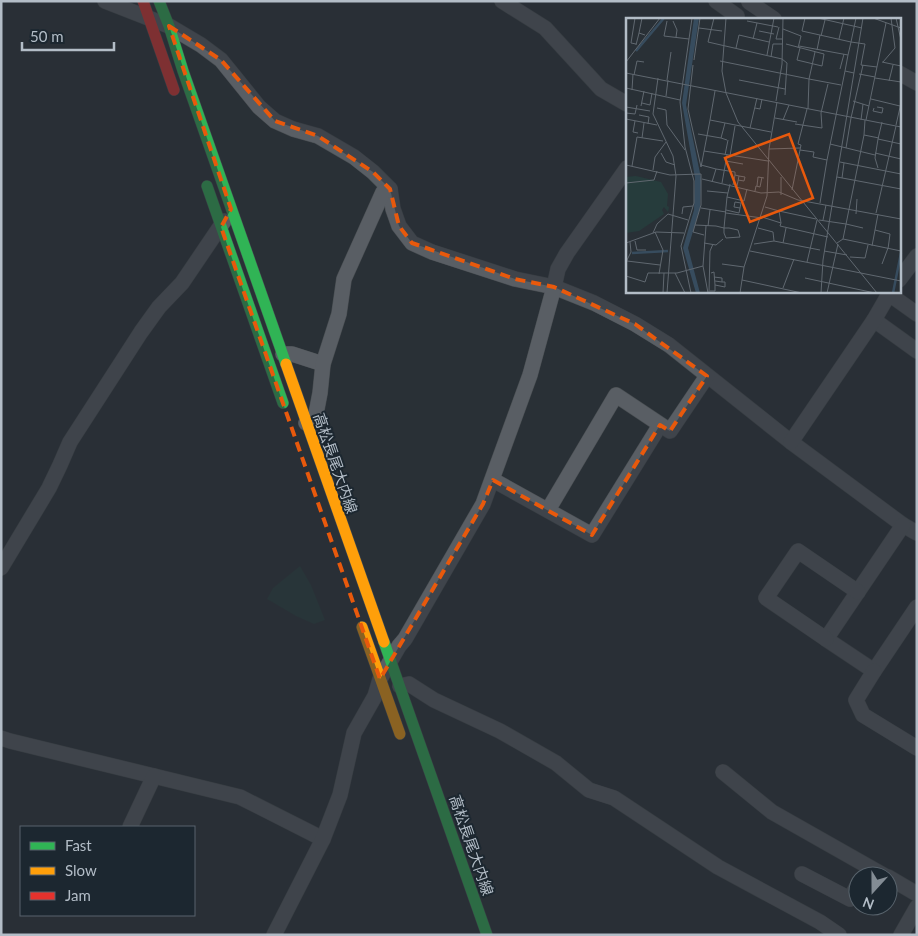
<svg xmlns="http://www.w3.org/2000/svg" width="918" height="936" font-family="Lato,'Noto Sans JP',sans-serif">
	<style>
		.green { fill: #263c3c }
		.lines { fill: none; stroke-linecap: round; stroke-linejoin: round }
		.street-casing { stroke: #474c50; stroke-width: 16 }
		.fast-casing { stroke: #474d52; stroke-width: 12 }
		.slow-casing { stroke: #474d52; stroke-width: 12 }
		.jam-casing { stroke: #474d52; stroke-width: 12 }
		.street { stroke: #595e64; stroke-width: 15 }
		.fast { stroke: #30b455; stroke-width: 11 }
		.slow { stroke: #ff9f0a; stroke-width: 11 }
		.jam { stroke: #e5322d; stroke-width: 11 }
		.marked { fill: none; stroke: #e8590c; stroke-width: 4; stroke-dasharray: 10 6; stroke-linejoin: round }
		.labels { text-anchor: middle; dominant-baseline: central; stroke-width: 4; stroke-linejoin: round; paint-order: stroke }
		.street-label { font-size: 15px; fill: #b3bdc7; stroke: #1c2730 }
		.inset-river { fill: none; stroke: #374c5e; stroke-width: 2.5 }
		.inset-road { fill: none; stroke: #606870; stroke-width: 1 }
		.view { fill: #e8590c; fill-opacity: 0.15; stroke: #e8590c; stroke-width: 2.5 }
		.inset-edge { fill: none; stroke: #b3bdc7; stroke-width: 2.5 }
	</style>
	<rect width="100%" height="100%" fill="#293036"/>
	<polygon class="green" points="300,566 311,585 325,620 314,624 296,616 267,599 273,588"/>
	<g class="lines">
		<g class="street-casing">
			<g id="street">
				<polyline points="105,1 169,26 201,45 221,60 259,107 275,121 293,129 318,136 354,157 373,172 390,189 393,209 399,226 412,243 432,252 515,279 554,287 594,303 635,324 669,345 791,442 903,525 917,533"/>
				<polyline points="502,1 545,28 601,89 627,104"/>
				<polyline points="716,1 737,16"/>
				<polyline points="749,2 774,19"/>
				<polyline points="899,73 917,83"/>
				<polyline points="899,280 917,256"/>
				<polyline points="874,320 917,351"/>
				<polyline points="283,354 292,354 323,364"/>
				<polyline points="306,423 315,419 320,393 323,364 339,314 344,279 383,192 390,189"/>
				<polyline points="791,442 874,320 889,294 917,314"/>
				<polyline points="493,480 592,535 660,425"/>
				<polyline points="548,510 616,395 670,431 707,376"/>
				<polyline points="903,525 826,639 874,671 917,607"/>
				<polyline points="1,568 49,488 60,465 70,442 141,332 159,307 182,283 224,221"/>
				<polyline points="826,639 766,598 798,551 858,592"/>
				<polyline points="874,671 856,700 863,715 917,748"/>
				<polyline points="400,686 409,684 434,700 500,731 556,763 589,790 614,798 718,867 820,922 839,935"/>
				<polyline points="1,738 10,741 240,797 323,839"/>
				<polyline points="723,772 772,812 885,876"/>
				<polyline points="130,827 154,776"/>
				<polyline points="802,874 850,899 858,884"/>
				<polyline points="888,877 917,894"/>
				<polyline points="274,935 323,839 340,795 354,733 375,696 380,679 399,646 405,639 483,504 530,375 554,287 558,269 567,253 627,168"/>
				<polyline points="901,935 917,907"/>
			</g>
		</g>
		<g class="fast-casing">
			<g id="fast">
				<polyline points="159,1 169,26 183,71 286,364"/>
				<polyline points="207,186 283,403"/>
				<polyline points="384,642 487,935"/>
			</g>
		</g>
		<g class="slow-casing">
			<g id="slow">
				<polyline points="286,364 384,642"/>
				<polyline points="362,627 400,734"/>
			</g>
		</g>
		<g class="jam-casing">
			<polyline id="jam" points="143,1 174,90"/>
		</g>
		<use href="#street" class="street"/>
		<use href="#fast" class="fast"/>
		<use href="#slow" class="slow"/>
		<use href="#jam" class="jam"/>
	</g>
	<path d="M0 0H918V936H0ZM169,26L221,60L275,121L318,136L373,172L390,189L399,226L412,243L515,279L554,287L635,324L707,376L670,431L660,425L592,535L493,480L483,504L380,679L221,227L231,209Z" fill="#293036" fill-opacity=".55" fill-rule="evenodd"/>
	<path class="marked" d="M169,26L221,60L275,121L318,136L373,172L390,189L399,226L412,243L515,279L554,287L635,324L707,376L670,431L660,425L592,535L493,480L483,504L380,679L221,227L231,209Z"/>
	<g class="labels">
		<g class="street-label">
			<text transform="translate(336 463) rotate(71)">高松長尾大内線</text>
			<text transform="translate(472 845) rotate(71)">高松長尾大内線</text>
		</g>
	</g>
	<g transform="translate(626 18)">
		<rect width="275" height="275" fill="#293036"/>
		<path d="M10,158L35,164L42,176L41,188L43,189L42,194L38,189L36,192L38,196L13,213L0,215V159Z" fill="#263c3c"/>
		<path d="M68,0H73L60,87L75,160L74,190L62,230L74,275H70L57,230L68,192L69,160L56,85Z" fill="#374c5e"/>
		<path class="inset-river" d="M10,33L38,0M6,235L42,233M267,275L275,235"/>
		<path class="inset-road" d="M9,0L5,25L10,26M88,0L82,24L156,41M100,0L96,53L100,75L112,104L251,275M179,0L176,13L225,24L230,0M192,0L236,10M247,0L275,10M270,0L275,22M41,3L38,18L63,21M47,3L51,12L50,19M121,3L152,9M153,9L150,21H156M73,10L96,13M157,11L175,18L172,30M133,13L148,16M13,15L16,0M195,18L199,2M127,21L131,5M213,21L218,0M160,26L198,36L196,48L171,42L174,30M10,27L13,15L19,17M173,28L222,37L225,24L239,26L235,47L251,49M110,30L113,17L143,24M191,32L194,17M141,37L148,0M145,39L147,26H156M156,41L161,45L159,77M68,42L74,0M94,43L183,61L189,34M0,44L34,0M256,44L275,48M257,44L269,30L265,0M67,47L62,91L75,149M214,51L218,36M219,53L222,37M0,55L275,109M233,56L249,59M8,57L11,43L18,44M32,60L27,96L47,138L50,158L41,275M249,60L275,64M41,62L45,34M113,62L159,71M263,63L267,47M0,70L54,82M6,72L7,56M89,73L84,102L145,114M40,78L42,62M245,81L274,88M150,83L156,46L157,0M227,83L243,88M16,85L24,87L26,75M15,88L18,73M0,89L24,93M31,90L40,92L41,107L59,132M129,90L134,91L136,81M248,90L247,93L256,95L257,90L251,89M182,91L183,61L215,67M0,95L9,96L11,87M13,97L23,99L22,106M149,100L171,104M225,100L237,47M0,101L31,107M157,102L163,87M235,102L237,86M239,102L238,117L253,120M240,102L260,5M9,103L7,114L12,115M256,104L252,121L275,126M99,105L95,120L101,122M169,106L196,110L195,95L202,66M270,107L275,85M124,110L131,80M72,116L95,120M16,120L18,105M204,126L249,137M220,130L225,100M143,131L174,130M174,132L188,134L187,139L201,142L194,185M78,133L142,143M35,135L40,144L49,147M249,135L275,141M99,137L102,122M104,138L109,108M201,142L219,53L228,55M100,143L117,146M214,144L275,156M0,147L44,157L75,156V187L69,207L90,208L98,210H103L112,212L114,219L100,220L98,215V210L101,179L104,166M75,147L90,151M6,148L11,119L37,123M75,149L84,102M252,150L249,140L252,121M27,152L29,139L40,124M155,159V177M211,159L275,171M216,160L218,145M76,161L135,175L153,174L172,182L275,201M112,162L118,163L119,159L113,158M86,164L90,151L109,154V157M0,165L28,162L31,153M96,165L101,137M107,167L109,157L113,158L111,168M131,168L132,159L138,160M166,172L175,127L172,126L181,91M81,173L102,175M129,173L130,168L134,169L136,159M101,179L118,183L121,171M139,189L153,193L155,205M75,190L100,194M100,192L113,195L115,185L109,184L108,189L114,190M153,193L190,201M100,195L136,200M250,195L270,108M56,196L57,189L67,188M230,196L231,181M136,199L155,205L154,208L202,219M193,202L220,206M197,202L200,187M220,206L237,210M69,207L67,214L78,217M80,208L77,248L82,275M82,208L84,192M132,210L147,214L148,223M249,212L264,216L262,231M29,214L37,232L33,256M27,215L31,206L42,196L62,202M217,221L238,117M9,223L11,232H20M0,225L30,214L58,215M78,225L90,227L97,221M157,225L160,210M211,225L217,221L275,233M128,226L148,223L194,232M246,228L252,196M124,233L275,263M198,233L221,237M224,239L239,240L242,227M1,243L34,247M0,244L5,234L4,224M181,244L191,202M96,246L118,249M256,246L262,230M49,255L59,275M0,258L19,264L22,255H51L77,248M88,259L96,260V264L89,263M179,260L249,275M116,262L176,275M89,267L99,269V264H96M157,270L168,241M84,273H89V267L88,254L85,255M37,275L38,255M65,275L55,228L68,185V163L59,129L54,84L66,0M83,275L84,233L87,226M114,275L118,249L141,178L143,131L151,84M195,275L197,242L237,0M201,275L212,226"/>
		<path class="view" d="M163,116L187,180L124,204L99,140Z"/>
		<rect width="275" height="275" class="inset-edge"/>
	</g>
	<rect width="918" height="936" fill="none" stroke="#b3bdc7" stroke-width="5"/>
	<rect x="20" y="826" width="175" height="90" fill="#1c2730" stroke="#58636c"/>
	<rect x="30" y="842" width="25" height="8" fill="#30b455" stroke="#58636c"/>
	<text x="65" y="851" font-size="15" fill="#b3bdc7">Fast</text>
	<rect x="30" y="867" width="25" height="8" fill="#ff9f0a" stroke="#58636c"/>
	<text x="65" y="876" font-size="15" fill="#b3bdc7">Slow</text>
	<rect x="30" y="892" width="25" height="8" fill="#e5322d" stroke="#58636c"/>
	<text x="65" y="901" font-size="15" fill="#b3bdc7">Jam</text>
	<g transform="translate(873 891) rotate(201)"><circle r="24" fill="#1c2730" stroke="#58636c"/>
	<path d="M0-4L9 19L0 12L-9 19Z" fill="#838c94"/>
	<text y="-8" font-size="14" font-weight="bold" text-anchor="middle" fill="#b3bdc7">N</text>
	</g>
	<path d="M22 42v8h92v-8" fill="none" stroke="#b3bdc7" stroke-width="2.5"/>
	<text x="30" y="42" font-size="15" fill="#b3bdc7" stroke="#1c2730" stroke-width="4" paint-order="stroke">50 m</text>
</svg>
